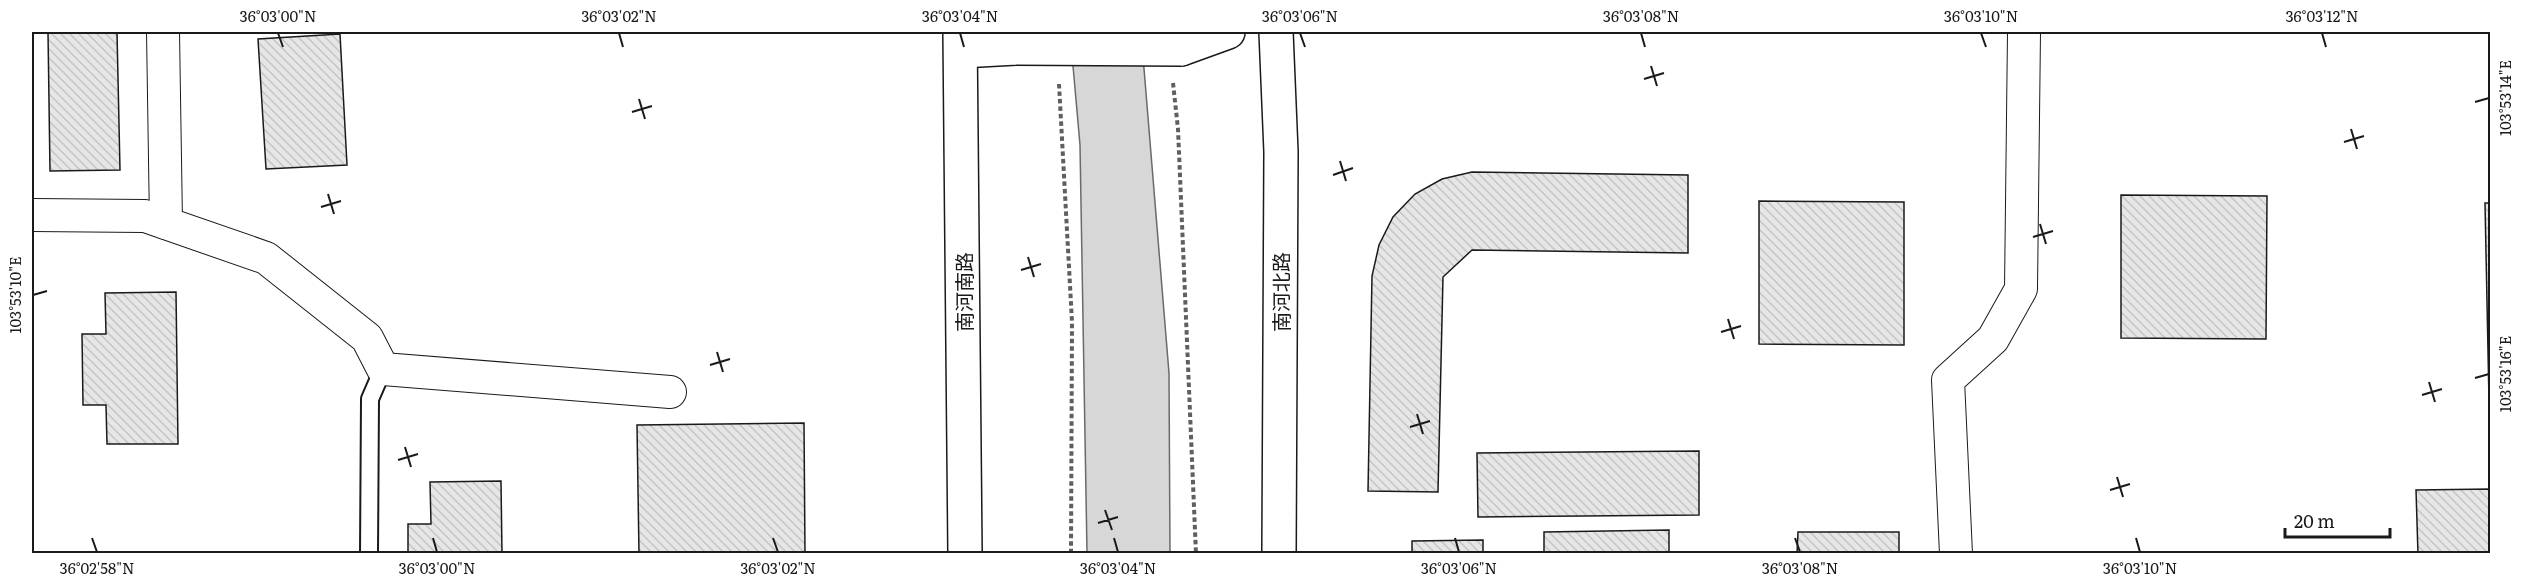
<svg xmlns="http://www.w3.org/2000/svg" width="2522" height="585" font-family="Literata,'Noto Sans SC',serif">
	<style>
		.water { fill: #d7d7d7; stroke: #6a6a6a; stroke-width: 1.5 }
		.building { fill: url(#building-back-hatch); stroke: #1a1a1a; stroke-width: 1.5 }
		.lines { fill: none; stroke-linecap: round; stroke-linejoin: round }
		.lane-casing { stroke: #1a1a1a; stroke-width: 20 }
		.street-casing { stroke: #1a1a1a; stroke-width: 34 }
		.secondary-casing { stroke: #1a1a1a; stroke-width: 36 }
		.path { stroke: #5f5f5f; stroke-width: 4; stroke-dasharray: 4.5 3; stroke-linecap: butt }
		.lane { stroke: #fff; stroke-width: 16 }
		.street { stroke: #fff; stroke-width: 32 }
		.secondary { stroke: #fff; stroke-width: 33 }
		.secondary-bridge-casing { stroke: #1a1a1a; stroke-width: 36; stroke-linecap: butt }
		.secondary-bridge { stroke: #fff; stroke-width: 33 }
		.ticks { fill: none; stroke: #1a1a1a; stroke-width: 2 }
		.labels { text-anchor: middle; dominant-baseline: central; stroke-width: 4.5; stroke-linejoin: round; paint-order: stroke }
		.street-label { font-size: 20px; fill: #1a1a1a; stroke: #fff }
		.neatline { fill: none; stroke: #1a1a1a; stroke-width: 2 }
		.ticks-label { font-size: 15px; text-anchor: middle; fill: #1a1a1a }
	</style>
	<defs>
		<pattern id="building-back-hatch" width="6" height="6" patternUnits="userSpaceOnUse" patternTransform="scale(1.5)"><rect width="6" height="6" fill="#e6e6e6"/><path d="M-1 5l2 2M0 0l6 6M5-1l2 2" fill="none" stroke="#c5c5c5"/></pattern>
	</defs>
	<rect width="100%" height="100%" fill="#fff"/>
	<polygon class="water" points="1070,32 1141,32 1169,373 1170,553 1087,553 1080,145"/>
	<g class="building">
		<polygon points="48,32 117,32 120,170 50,171"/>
		<polygon points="340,34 347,165 266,169 258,39"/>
		<polygon points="1472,172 1688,175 1688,253 1472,250 1443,277 1438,492 1368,491 1372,276 1379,245 1393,217 1415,194 1442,179"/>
		<polygon points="2121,195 2267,196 2266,339 2121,338"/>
		<polygon points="1759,201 1904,202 1904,345 1759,344"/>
		<polygon points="2485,203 2490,203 2490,401 2489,401"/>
		<polygon points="176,292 178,444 107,444 106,405 83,405 82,334 106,334 105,293"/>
		<polygon points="804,423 805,554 639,554 637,425"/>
		<polygon points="1699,451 1699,515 1478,517 1477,453"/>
		<polygon points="501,481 502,554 408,554 408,524 431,524 430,482"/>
		<polygon points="2490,489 2490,554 2418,554 2416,490"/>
		<polygon points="1669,530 1669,554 1544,554 1544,532"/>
		<polygon points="1798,532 1899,532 1899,554 1797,554"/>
		<polygon points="1483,540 1483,554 1412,554 1412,541"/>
	</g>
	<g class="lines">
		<g class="lane-casing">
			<polyline id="lane" points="369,554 370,399 383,369"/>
		</g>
		<g class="street-casing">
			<g id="street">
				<polyline points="163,32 166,223"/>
				<polyline points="32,215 145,216 266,258 367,338 383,369 670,392"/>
				<polyline points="1956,554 1948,380 1993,339 2021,289 2024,32"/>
			</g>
		</g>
		<g class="secondary-casing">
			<g id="secondary">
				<polyline points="960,32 965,554"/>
				<polyline points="1276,32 1281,152 1279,554"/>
				<polyline points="1181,49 1228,32"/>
				<polyline points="961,51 1016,48"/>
			</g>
		</g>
		<g class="path">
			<polyline points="1173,83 1178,129 1196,554"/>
			<polyline points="1059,84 1072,322 1071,554"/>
		</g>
		<use href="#lane" class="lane"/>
		<use href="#street" class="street"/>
		<use href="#secondary" class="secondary"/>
		<g class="secondary-bridge-casing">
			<polyline id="secondary-bridge" points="1016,48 1181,49"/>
		</g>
		<use href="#secondary-bridge" class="secondary-bridge"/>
	</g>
	<path class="ticks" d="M278,33L283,47M619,33L623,47M960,33L964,47M1300,33L1305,47M1641,33L1645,47M1981,33L1986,47M2322,33L2326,47M1651,66L1657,86M1644,79L1664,73M639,99L645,119M2475,102L2489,98M632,112L652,106M2351,129L2357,149M2344,142L2364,136M1340,161L1346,181M1333,175L1353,168M328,194L334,214M321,207L341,201M2040,224L2046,244M2033,237L2053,231M1028,257L1034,277M1021,270L1041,264M33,295L47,291M1728,319L1734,339M1721,332L1741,326M717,352L723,372M710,365L730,359M2475,378L2489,374M2429,382L2435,402M2422,395L2442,389M1417,414L1423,434M1410,427L1430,421M405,447L411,467M398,460L418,454M2117,477L2123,497M2110,490L2130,484M1105,510L1112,530M1098,523L1118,517M92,538L97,552M433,538L437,552M773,538L778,552M1114,538L1118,552M1455,538L1459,552M1795,538L1800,552M2136,538L2140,552"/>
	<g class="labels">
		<g class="street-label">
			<text transform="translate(963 292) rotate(-90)">南河南路</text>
			<text transform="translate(1280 292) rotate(-90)">南河北路</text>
		</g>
	</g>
	<rect width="2522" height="585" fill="none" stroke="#ffffff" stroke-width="66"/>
	<path d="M2285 528v9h105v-9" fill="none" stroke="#1a1a1a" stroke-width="3"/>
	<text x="2294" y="528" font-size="18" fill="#1a1a1a" stroke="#ffffff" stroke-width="4.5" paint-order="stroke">20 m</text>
	<rect x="33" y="33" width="2456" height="519" class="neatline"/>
	<g class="ticks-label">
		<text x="278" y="22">36°03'00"N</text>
		<text x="619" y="22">36°03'02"N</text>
		<text x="960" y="22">36°03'04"N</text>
		<text x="1300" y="22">36°03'06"N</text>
		<text x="1641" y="22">36°03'08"N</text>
		<text x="1981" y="22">36°03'10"N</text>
		<text x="2322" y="22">36°03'12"N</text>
		<text transform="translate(2506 98) rotate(-90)" y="5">103°53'14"E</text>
		<text transform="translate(16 295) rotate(-90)" y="5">103°53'10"E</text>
		<text transform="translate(2506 374) rotate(-90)" y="5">103°53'16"E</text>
		<text x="97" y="574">36°02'58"N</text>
		<text x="437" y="574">36°03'00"N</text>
		<text x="778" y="574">36°03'02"N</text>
		<text x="1118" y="574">36°03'04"N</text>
		<text x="1459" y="574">36°03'06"N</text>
		<text x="1800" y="574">36°03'08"N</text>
		<text x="2140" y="574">36°03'10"N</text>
	</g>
</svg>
